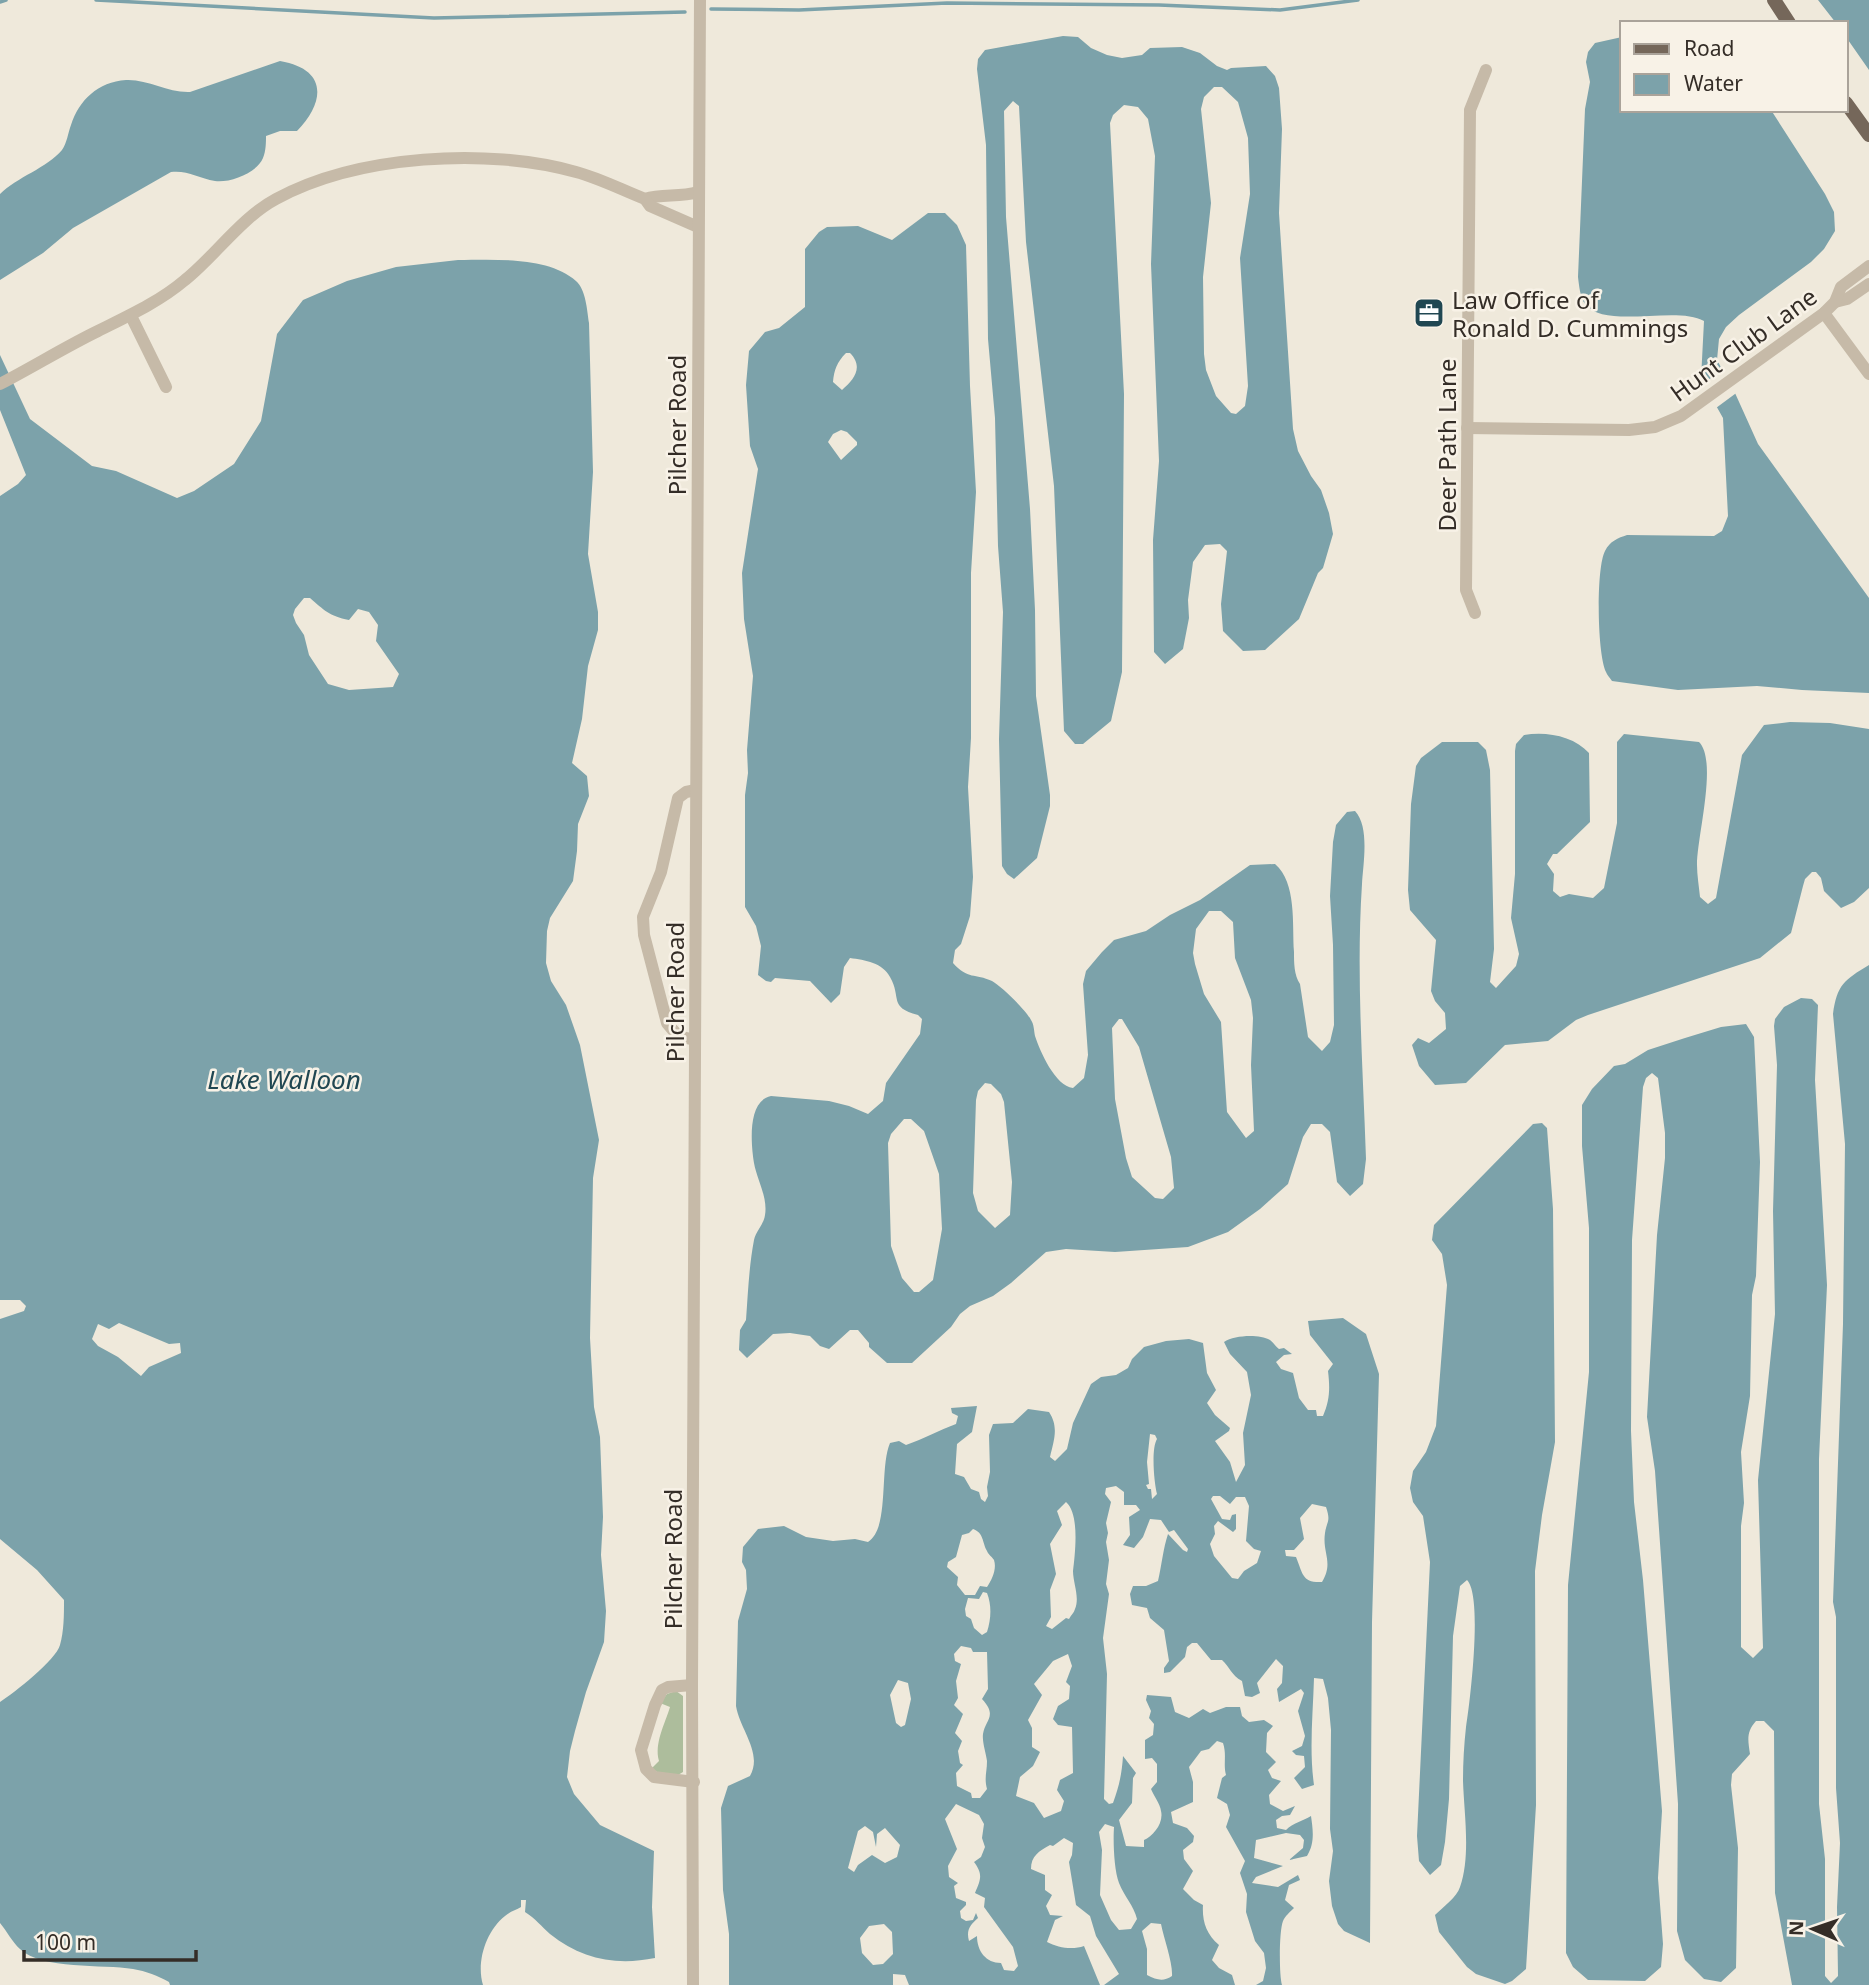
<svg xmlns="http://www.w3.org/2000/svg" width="1869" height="1985" font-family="'Noto Sans',sans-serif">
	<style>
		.green { fill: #adbd9c }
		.water { fill: #7ca2aa; fill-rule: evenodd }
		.pier { fill: #efe9db }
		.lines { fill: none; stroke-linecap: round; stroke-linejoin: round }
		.stream { stroke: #7ca2aa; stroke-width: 3.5 }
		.minor { stroke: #c6baa8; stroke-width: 12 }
		.major { stroke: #75675a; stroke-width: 14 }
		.labels { text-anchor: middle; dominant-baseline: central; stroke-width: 5; stroke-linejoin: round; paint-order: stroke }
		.poi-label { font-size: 24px; fill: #342d27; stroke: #f8f2e7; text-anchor: start }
		.street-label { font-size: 24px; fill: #342d27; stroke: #f8f2e7 }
		.water-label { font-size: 26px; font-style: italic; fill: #204752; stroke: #f8f2e7 }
	</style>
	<rect width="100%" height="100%" fill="#efe9db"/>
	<path class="green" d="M676,1691L683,1696V1772C672,1780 662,1774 651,1769L659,1761C654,1743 665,1724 670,1707L660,1703L667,1694Z"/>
	<g class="water">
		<polygon points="1818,0 1869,0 1869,70 1846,37 1846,23 1836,23"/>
		<path d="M1063,36L1078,37L1091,48L1107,55L1122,58L1142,55L1150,48L1182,47L1200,53L1217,66L1227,70L1231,68L1266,66L1275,76L1279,88L1282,129L1279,213L1293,429L1298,451L1311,476L1321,490L1329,513L1333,534L1323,568L1318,573L1299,619L1265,650L1243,651L1223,631L1221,604L1227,551L1220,544L1205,545L1193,562L1188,600L1189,618L1183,649L1165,664L1154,652L1153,540L1159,461L1151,264L1155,156L1148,119L1138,107L1124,105L1113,115L1110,123L1124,394L1122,672L1111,721L1083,744H1075L1064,731L1054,486L1026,242L1019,106L1013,101L1004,111L1006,217L1030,509L1035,610L1036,696L1050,795V806L1037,858L1014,879L1007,874L1002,866L999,739L1003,612L998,546L995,418L988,339L986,145L977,69L978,59L985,50ZM1214,87H1222L1238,102L1248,138L1250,194L1240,258L1248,386L1245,406L1236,414L1231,413L1216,396L1206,370L1204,354L1203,277L1211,203L1201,109L1204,97Z"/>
		<path d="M1622,37V110H1771L1825,194L1834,212L1835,231L1824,249L1811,262L1739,315L1726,327L1719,339L1717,360L1735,393L1758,444L1869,598V693L1802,690L1757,686L1678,690L1612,681C1610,678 1607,675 1606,672C1597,654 1596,568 1605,551C1610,541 1618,538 1627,535L1714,536L1722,531L1728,516L1723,418L1701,379L1704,321C1676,305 1605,330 1585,304C1580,297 1579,285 1578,277L1585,109L1590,82L1586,62L1588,52L1595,43Z"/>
		<path d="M280,61C327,69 326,101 297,131H280L266,136C266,142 266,151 263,158C257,173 230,183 215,181C199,178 187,170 171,172L73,228L43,253L0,280V194C17,177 47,168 62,150C67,143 68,133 71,125C79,100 98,82 126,80C148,79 168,93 190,92Z"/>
		<path d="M928,213H945L957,225L966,245L970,386L976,492L971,573V738L968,787L973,877L970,916L961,944L955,950L953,963C968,980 975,973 992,981C1001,986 1026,1010 1031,1020C1034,1024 1034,1031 1035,1036C1040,1051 1055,1086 1073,1088L1084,1078L1088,1055L1083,984L1086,971L1102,952L1114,940L1146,931L1170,915L1200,900L1250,865L1275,864C1297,883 1292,924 1294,952C1294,963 1294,975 1300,984L1308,1037L1322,1051L1330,1042L1334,1025L1333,945L1330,896L1333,842L1336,825L1347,812L1355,811C1370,827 1363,864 1362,884C1356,975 1363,1068 1366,1159L1363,1184L1350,1196L1337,1182L1330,1132L1322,1124H1311L1303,1137L1288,1184L1260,1209L1228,1232L1188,1247L1115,1252L1066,1249L1046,1252L1011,1283L993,1296L970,1306L960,1314L951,1327L912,1363H887L869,1347V1343L858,1330H850L829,1349L820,1346L810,1336L790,1333L773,1334L747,1358L739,1350L740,1330L746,1320C748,1293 749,1266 754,1240C756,1231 764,1224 765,1215C768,1197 757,1180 754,1163C751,1144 747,1101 771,1096L829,1101L849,1106L868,1114L883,1101L886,1083L920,1034L922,1019L918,1015C888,1007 902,998 890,977C883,963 865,960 850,958L844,967L840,994L831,1003L810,981L775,978L771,982L766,981L758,975L761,946L756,926L745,907V795L748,773L747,750L753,676L744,619L742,573L758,469L750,446L746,385L749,351L765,332L779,328L805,307V249L819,232L827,227L858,226L892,240ZM846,353H850C864,367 854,380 842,390L833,382C834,370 837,362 846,353ZM841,430L847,432L857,442V445L841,460L828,442L833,434ZM1209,911H1221L1233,922L1235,958L1251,1000L1253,1018L1251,1065L1254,1131L1246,1138L1227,1112L1221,1022L1204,994L1195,964L1193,953L1196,929ZM1119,1019H1122L1139,1047L1171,1157L1174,1188L1163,1199L1155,1198L1132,1177L1126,1158L1115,1099L1112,1028ZM985,1083L991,1084L1001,1094L1004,1102L1012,1182L1010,1215L995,1228L978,1211L973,1193L976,1100L978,1091ZM904,1119H911L924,1131L939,1174L942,1229L933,1280L919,1292H914L902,1278L891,1246L888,1143L891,1134Z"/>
		<path d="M458,260C493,260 548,256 576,281C586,290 587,310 589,323L593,472L588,554L598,612V630L588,666L582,719L572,763L587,776L589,796L578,824L577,851L573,881L550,918L547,931L546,963L551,981L566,1005L580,1045L599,1140L593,1178L590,1338L594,1407L600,1437L603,1517L601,1555L606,1611L604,1642L586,1692L575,1731L570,1751L567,1777L574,1794L600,1825L654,1851L652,1907L655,1958C616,1966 581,1959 550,1934C542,1927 535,1918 525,1912L526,1900H521V1907C516,1910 509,1912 505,1916C486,1931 476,1962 483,1985H170L169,1982C158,1976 146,1971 133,1969C103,1964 42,1970 20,1949C12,1942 7,1931 0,1923V1702C14,1693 56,1660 60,1645C64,1631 64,1615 64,1600L37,1570L0,1539V1319L24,1311L26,1306L20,1300H0V496L18,484L26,475L0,410V355L30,419L92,466L116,471L177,498L194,491L234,464L261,421L277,334L303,300L347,281L396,267ZM304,598H310C324,610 329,616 349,620L358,609L369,612L378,625L376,641L399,674L393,687L349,690L328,684L309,655L304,635L296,623L293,615L295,609ZM119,1323L169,1344L180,1343L181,1353L149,1367L141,1376L118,1357L98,1346L92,1339L98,1324L109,1329Z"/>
		<path d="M1790,722L1830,723L1869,729V888L1854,902L1841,908L1824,891L1821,878L1816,872H1812L1805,879L1803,886L1791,933L1760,958L1588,1015L1576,1020L1548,1041L1505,1045L1466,1083L1435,1085L1419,1066L1412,1045L1418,1038L1429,1043L1446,1029L1445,1013L1435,1001L1431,991L1436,940L1410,910L1408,890L1411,804L1416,766L1421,758L1442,742H1478L1486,750L1490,770L1494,949L1490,982L1496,988L1516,966L1519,954L1511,918L1515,874V751L1516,744L1524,735C1546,731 1574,736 1589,753L1590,822L1557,854H1553L1547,864L1554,874L1553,891L1560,897L1569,894L1593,898L1604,888L1617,823V742L1624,734L1699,742C1718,761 1697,836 1697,865C1697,875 1699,887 1700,897L1708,904L1716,898L1742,755L1764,725Z"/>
		<path d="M1869,965V1985H1792L1775,1893L1774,1731L1764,1721H1756C1746,1732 1748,1740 1750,1754L1732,1774L1731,1785L1738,1848L1736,1968L1721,1982L1704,1979L1685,1960L1677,1931L1678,1804L1655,1471L1647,1417L1657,1235L1665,1158V1133L1658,1078L1652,1073L1646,1078L1643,1087L1632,1240L1631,1431L1634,1502L1643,1580L1662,1811L1658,1878L1663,1944L1661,1967L1645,1981L1588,1980L1573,1967L1566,1953L1568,1585L1589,1372V1228L1582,1146V1105L1592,1089L1614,1066L1625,1064L1648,1050L1685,1038L1721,1027L1746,1024L1754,1037L1760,1162L1756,1276L1752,1295L1750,1396L1741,1452L1744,1503L1741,1526V1647L1753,1658L1763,1648L1758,1480L1775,1314L1773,1211L1777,1065L1774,1026L1775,1019L1784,1007L1801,998L1812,999L1818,1005L1815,1080L1827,1285L1819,1459V1804L1825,1859V1976L1831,1983L1838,1976L1837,1907L1840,1843L1836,1788V1617L1833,1602L1843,1324L1845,1144L1833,1014C1837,985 1844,980 1869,965Z"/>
		<path d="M1542,1123L1547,1128L1553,1209L1555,1442L1542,1515L1535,1571L1536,1805L1526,1969L1512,1981L1505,1984L1476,1974L1467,1967L1439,1932L1435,1915C1443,1907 1457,1897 1460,1887C1471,1856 1464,1813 1463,1781C1463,1763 1464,1745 1466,1727C1470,1702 1483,1596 1467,1580L1460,1586L1453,1636L1449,1799L1445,1842L1441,1865L1430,1875L1419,1861L1417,1836L1430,1562L1423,1516L1413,1502L1410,1488L1413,1471L1426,1452L1436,1426L1447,1285L1442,1254L1432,1240L1434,1225L1533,1124Z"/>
		<path d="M1343,1318L1366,1334L1379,1374L1372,1622L1370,1943L1344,1931L1338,1924L1332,1906L1329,1881L1333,1851L1330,1829L1331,1730L1328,1698L1323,1679L1314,1678C1313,1713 1309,1750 1314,1785L1302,1789L1294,1778L1305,1767L1304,1756L1296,1755L1292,1751L1302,1746L1305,1736L1298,1711L1304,1693L1301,1689L1279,1702L1277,1689L1282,1683L1283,1666L1276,1659L1257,1683L1260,1693L1252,1697L1245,1696L1242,1681C1231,1675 1230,1667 1222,1660H1211L1197,1643H1192L1187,1647L1185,1657L1170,1672L1164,1673V1668L1169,1661L1164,1630L1150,1618L1147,1608L1132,1605L1130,1594L1133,1586H1146L1158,1581C1162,1564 1163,1549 1168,1534L1183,1550L1187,1552L1188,1549L1174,1530L1169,1532L1161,1520L1150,1519L1143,1537L1134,1548L1123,1545L1130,1535L1129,1517L1140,1510L1136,1505H1124V1492L1116,1486L1106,1488L1105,1494L1111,1502L1106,1523L1108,1533L1106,1542L1109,1560L1106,1584L1109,1594L1103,1638L1107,1674L1104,1799L1109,1804L1113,1803C1119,1787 1122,1773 1123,1756L1136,1773L1133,1778L1132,1803L1119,1820L1126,1846L1144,1847V1840C1153,1836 1164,1823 1161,1811C1160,1804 1154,1796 1151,1789L1157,1782V1764L1152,1758L1145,1759V1740L1153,1735L1154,1724L1149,1718L1151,1711L1146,1700L1147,1695L1171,1697L1175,1712L1189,1718L1203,1709L1210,1713L1226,1707H1240L1242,1716L1249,1722L1264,1720L1273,1726L1267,1733L1266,1752L1276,1762L1268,1770L1272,1778L1281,1781L1269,1795L1270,1804L1283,1811L1295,1806L1290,1815L1282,1816L1276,1820L1277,1828L1286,1830C1293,1823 1303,1821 1311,1816C1313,1830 1315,1843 1307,1856L1289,1860L1303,1848L1304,1840L1300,1835L1286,1833L1256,1840L1254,1858L1283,1866L1256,1877L1252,1883L1278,1887L1298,1875L1300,1880L1289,1885L1285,1900L1294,1908C1290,1912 1285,1916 1283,1921C1279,1931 1279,1975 1282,1985H1256L1263,1981L1266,1968L1264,1953L1255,1941L1246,1912L1247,1894L1240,1873L1245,1861L1226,1827L1230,1815L1227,1804L1217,1798L1222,1778L1226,1775C1223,1764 1227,1755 1223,1743L1217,1741L1209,1749L1201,1751L1189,1767L1193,1782V1802L1171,1812L1173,1823L1187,1828L1194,1836L1193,1842L1183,1850L1184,1859L1193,1871L1183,1889L1194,1900L1203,1905C1202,1921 1206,1934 1219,1945L1212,1960L1219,1968L1232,1975L1235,1985H1104L1119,1974L1096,1936L1090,1916L1076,1905L1069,1862L1072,1855L1073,1843L1064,1838L1053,1846L1050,1845C1039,1851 1031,1856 1031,1869L1045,1875V1890L1052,1895L1046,1906L1050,1915L1063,1916L1055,1920L1047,1942C1058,1948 1073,1950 1084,1946L1100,1985H909L905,1975L893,1974V1985H729V1934L723,1890L721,1808L728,1786L750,1776C763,1753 740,1730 736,1706L738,1621L747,1589L746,1570L742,1562L743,1547L758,1529L784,1526L806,1537L833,1541L855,1539L868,1542C890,1528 879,1469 890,1443L899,1441L906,1445C924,1439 939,1430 956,1424L958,1416L952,1413L951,1408L977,1406L972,1432L957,1444L955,1474L964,1477L971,1489L979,1492L981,1499L985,1502L988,1496L987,1487L990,1472L989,1435L993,1424L1013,1423L1028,1409L1049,1412C1059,1427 1054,1440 1050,1457L1055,1461L1067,1449L1073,1423L1091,1384L1101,1377L1116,1375L1128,1368L1132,1359L1144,1347L1166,1341L1189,1339L1203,1343L1207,1373L1216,1390L1207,1403L1215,1415L1230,1428L1229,1431L1215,1441L1230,1462L1236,1482L1245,1465L1243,1433L1251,1395L1247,1372L1230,1354L1224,1342C1235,1335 1259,1334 1270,1340C1272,1341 1277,1348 1279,1349L1284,1348L1292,1354L1284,1355L1276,1362L1281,1369L1293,1373L1299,1398L1308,1410H1316L1317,1416H1323C1330,1400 1330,1388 1328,1371L1333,1364L1310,1335L1308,1321ZM1150,1434L1155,1435L1157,1439C1151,1449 1154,1482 1157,1494L1152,1499L1151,1489H1148L1146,1485L1149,1484L1147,1462ZM1213,1496H1220L1230,1504L1236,1497H1245L1249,1506L1246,1541L1254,1549L1261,1551L1257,1563L1244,1571L1238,1579L1232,1578L1214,1556L1210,1544L1215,1534L1214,1526L1218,1521L1233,1532L1236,1529V1514L1232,1515L1230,1520L1222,1519L1211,1499ZM1066,1502C1080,1514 1075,1554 1073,1571C1073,1583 1080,1597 1075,1609C1074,1613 1071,1615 1069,1619L1066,1618L1052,1629L1046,1626L1051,1617L1050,1590L1056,1574L1050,1544L1062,1525L1057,1511ZM1312,1504L1326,1507C1331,1522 1327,1520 1325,1533C1322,1553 1334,1562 1322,1582C1302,1583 1303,1574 1296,1557L1286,1556L1285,1550H1294L1304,1539L1300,1518ZM973,1529C984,1533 982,1542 987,1551C988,1554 993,1558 994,1560C997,1569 992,1580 987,1587L980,1586L975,1595H965L957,1585L958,1577L947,1567L948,1562L956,1557L962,1535L969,1533ZM983,1592L987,1593C992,1606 991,1619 987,1632L982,1635L974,1628L971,1619L966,1616L965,1609L968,1598L979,1599ZM961,1646L971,1648L973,1652H987L988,1689L982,1699C998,1716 985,1720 983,1734C982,1742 986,1753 987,1761C987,1772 984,1778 987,1789L980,1798H972L971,1793L957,1786L956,1773L963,1765L960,1763L958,1751L962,1741L955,1733L963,1714L954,1705L958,1698L956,1681L961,1664L955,1661L954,1654ZM1068,1654L1072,1666L1066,1682L1070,1686L1069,1699L1058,1706L1053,1719L1058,1725L1072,1727L1073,1773L1060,1780L1057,1790L1064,1801L1061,1811L1044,1818L1034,1803L1016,1796L1020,1777L1033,1766L1040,1752L1032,1747V1728L1028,1720L1042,1695L1034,1684L1053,1661ZM898,1680L908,1683L911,1699L905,1725L901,1727L896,1723L890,1695ZM956,1804L979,1815L984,1824L982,1838L985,1847L981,1857L974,1862C983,1874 981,1879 975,1893L985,1898L984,1907L1013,1947L1018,1966L1014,1971L1004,1970L1001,1963C986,1963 977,1951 977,1936L969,1941C966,1930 970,1925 978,1918L976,1913L973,1920L966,1921L961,1918L960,1911L966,1905V1902L956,1898L954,1886L958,1883L949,1877L948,1866L957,1849L945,1819ZM1105,1824L1114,1827C1113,1842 1114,1870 1119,1883C1124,1896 1134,1906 1137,1919L1131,1929L1119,1930L1111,1920L1100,1895L1102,1850L1099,1832ZM865,1826L873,1832L876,1847L877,1834L885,1828L900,1845L897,1857L885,1863L872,1855L858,1865L854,1872L848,1868L858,1831ZM1151,1923L1161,1924C1164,1939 1173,1963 1172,1976C1163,1982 1157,1980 1147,1975V1949L1142,1931ZM884,1924L892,1932L893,1954L883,1964L873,1965L862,1953L860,1938L869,1926Z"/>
	</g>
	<polygon class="pier" points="1725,368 1739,391 1716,408 1701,385"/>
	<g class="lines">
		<g class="stream">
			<polyline points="96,0 434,18 685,12"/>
			<polyline points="0,2 6,0"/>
			<polyline points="711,9 799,10 947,3 1159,5 1280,10 1358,0"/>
		</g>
		<g class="minor">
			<path d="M645,199C663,193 678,198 698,192"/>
			<polyline points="1835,302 1847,299 1869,284"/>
			<polyline points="1824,313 1869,374"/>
			<polyline points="131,316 166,387"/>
			<path d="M0,384C33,367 65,347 98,331C128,316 159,302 185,280C214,257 242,217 276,199C357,155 488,147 576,172C599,178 622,190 645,199L650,206L698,227"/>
			<polyline points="1467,428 1629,430 1655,427 1681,416 1824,313 1835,302 1841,287 1869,266"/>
			<polyline points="1475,613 1466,590 1470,110 1486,70"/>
			<polyline points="695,1040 678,1036 667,1023 644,935 643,917 661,872 678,798 686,792 696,790"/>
			<polyline points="692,1685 668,1687 662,1690 655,1705 641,1750 646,1769 654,1777 694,1782"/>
			<polyline points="693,1985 692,1685 700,0"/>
		</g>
		<g class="major">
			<polyline points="1774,0 1789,23"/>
			<polyline points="1846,103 1869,135"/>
		</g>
	</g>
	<defs>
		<g id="office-square" transform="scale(1.575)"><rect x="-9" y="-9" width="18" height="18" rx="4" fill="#204752" stroke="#f8f2e7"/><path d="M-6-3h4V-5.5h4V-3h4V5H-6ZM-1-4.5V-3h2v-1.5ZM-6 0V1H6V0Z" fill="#fff"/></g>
	</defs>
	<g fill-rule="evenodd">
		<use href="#office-square" x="1429" y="313"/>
	</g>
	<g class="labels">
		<g class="poi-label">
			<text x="1452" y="299">Law Office of<tspan x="1452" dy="28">Ronald D. Cummings</tspan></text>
		</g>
		<g class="street-label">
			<text transform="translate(1743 344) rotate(-36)">Hunt Club Lane</text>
			<text transform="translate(676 425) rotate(-90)">Pilcher Road</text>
			<text transform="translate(1446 445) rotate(-90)">Deer Path Lane</text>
			<text transform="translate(674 992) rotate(-90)">Pilcher Road</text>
			<text transform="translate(672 1559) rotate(-90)">Pilcher Road</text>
		</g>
		<g class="water-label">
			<text x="284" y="1079">Lake Walloon</text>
		</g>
	</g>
	<rect x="1620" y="21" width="228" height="91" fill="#f8f2e7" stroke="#aaa39a" stroke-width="2"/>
	<rect x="1634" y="44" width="35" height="10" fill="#75675a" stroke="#aaa39a" stroke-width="2"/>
	<text x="1684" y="56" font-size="21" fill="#342d27">Road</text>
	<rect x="1634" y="74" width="35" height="21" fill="#7ca2aa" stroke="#aaa39a" stroke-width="2"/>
	<text x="1684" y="91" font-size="21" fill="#342d27">Water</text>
	<g transform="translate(1813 1929) rotate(272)" stroke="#f8f2e7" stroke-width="5" paint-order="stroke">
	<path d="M0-5L12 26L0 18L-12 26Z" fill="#342d27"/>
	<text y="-10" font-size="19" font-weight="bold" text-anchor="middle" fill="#342d27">N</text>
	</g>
	<path d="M24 1950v10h172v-10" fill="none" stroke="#342d27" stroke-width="3.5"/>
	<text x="35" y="1950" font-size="21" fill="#342d27" stroke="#f8f2e7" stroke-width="5" paint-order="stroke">100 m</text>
</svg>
